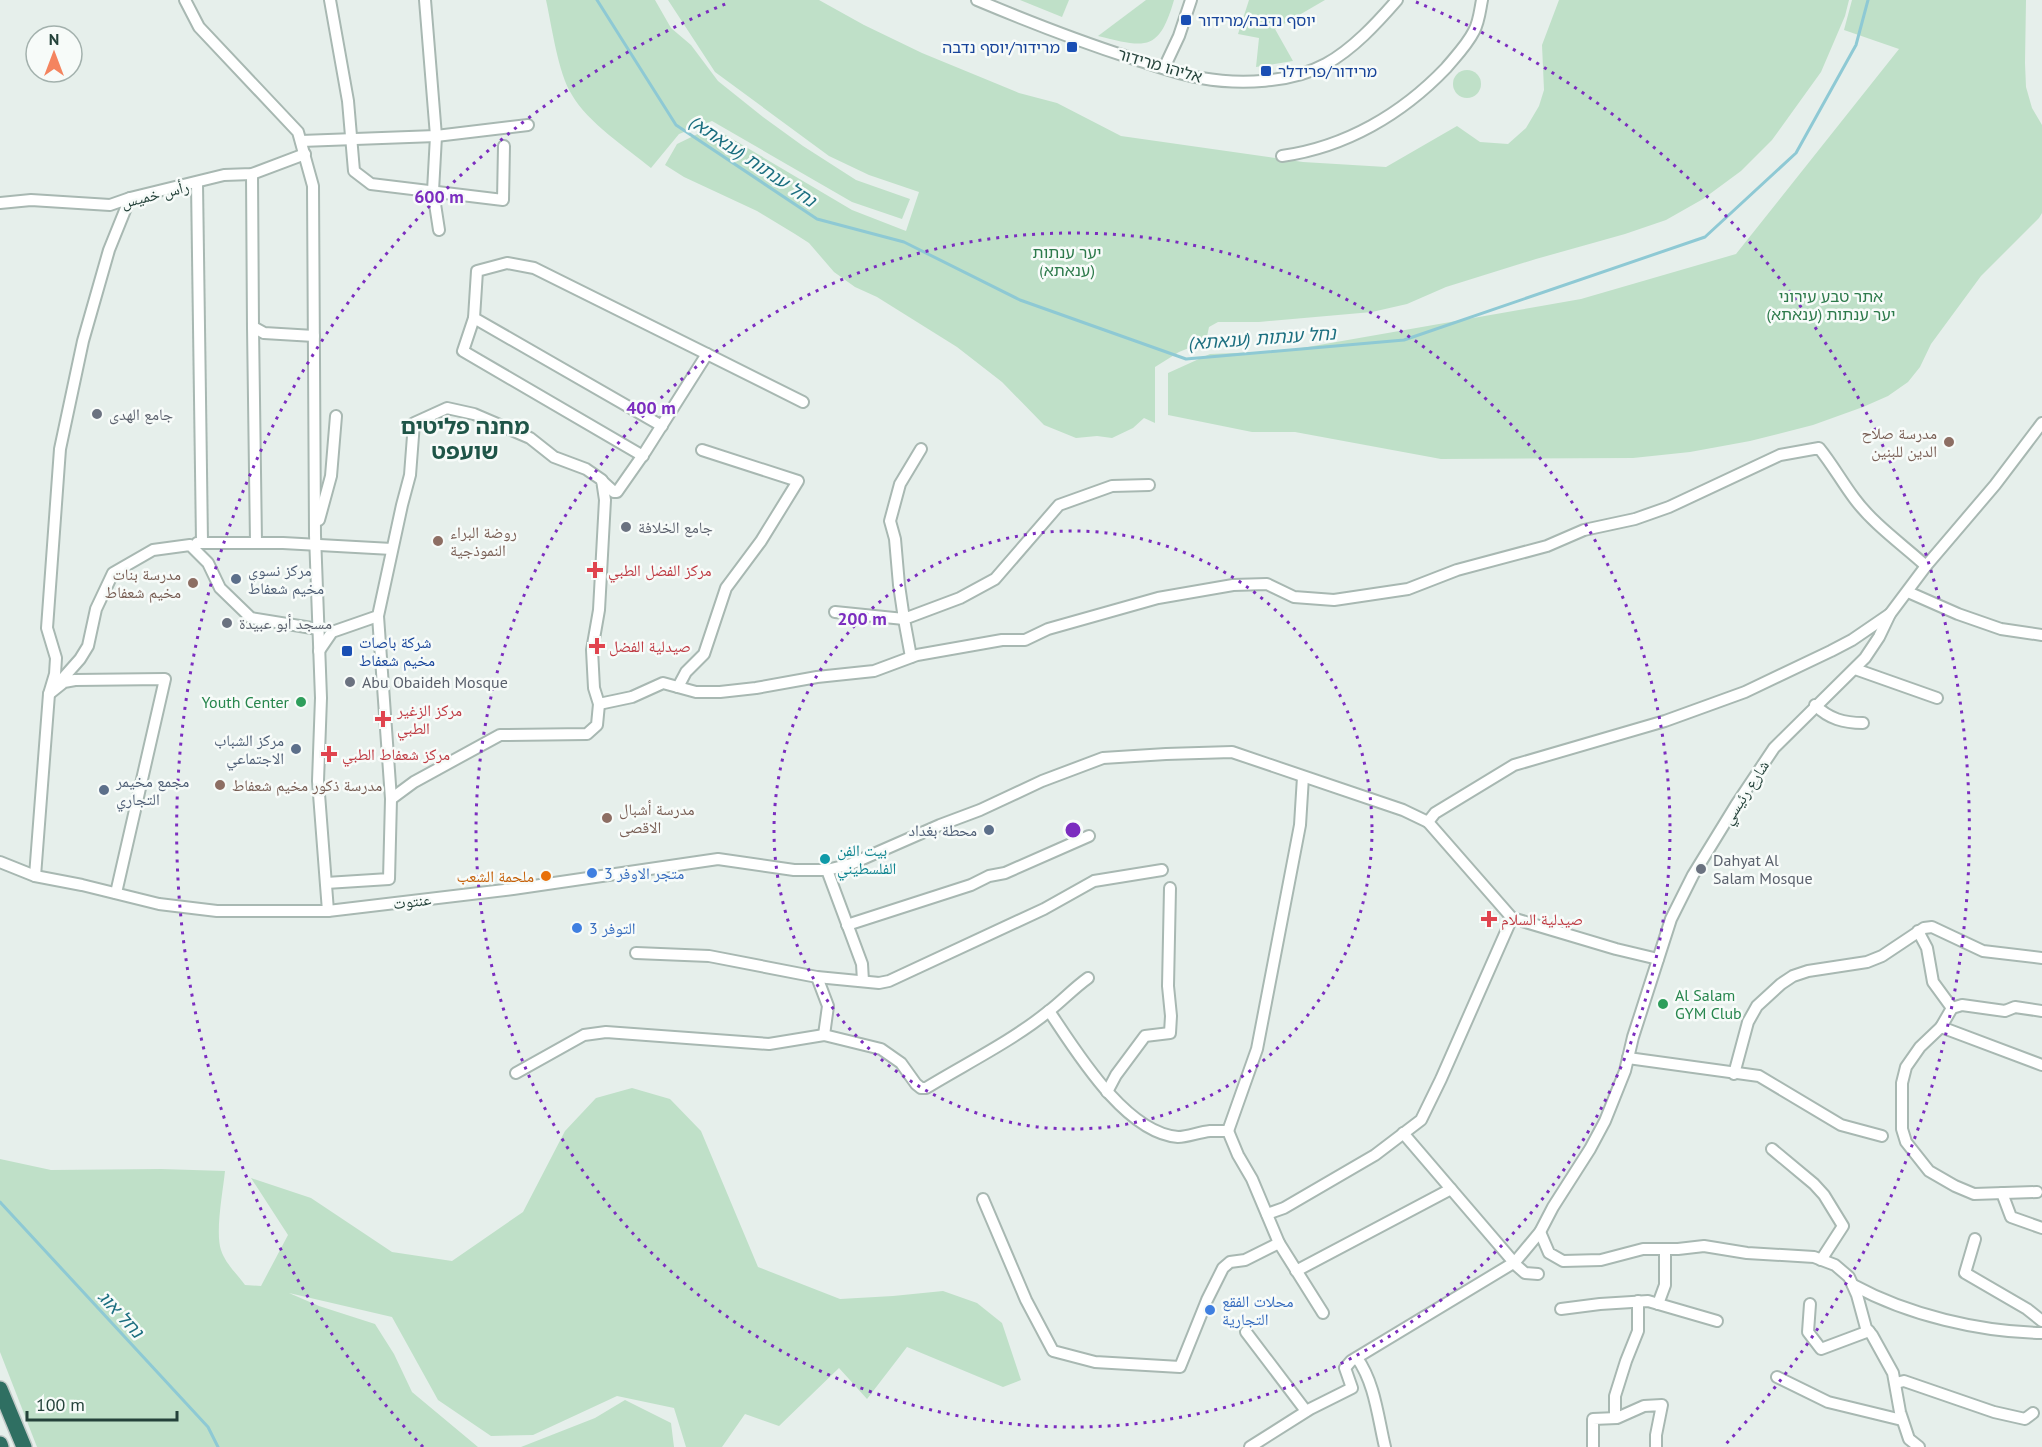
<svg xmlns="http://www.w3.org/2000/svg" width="2042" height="1447" font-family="'PT Sans','Noto Naskh Arabic','Noto Sans Hebrew',sans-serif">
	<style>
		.green { fill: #bfe0c8 }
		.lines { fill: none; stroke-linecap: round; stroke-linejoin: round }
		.stream { stroke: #8ec9d4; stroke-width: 3 }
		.minor-casing { stroke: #a8b8b2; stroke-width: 14 }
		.highway-casing { stroke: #c2cac8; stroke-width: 18 }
		.minor { stroke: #fff; stroke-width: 10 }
		.highway { stroke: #2f6f62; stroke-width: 15 }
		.ring { fill: none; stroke: #7b2cbf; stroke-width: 3; stroke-dasharray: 3 6 }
		.transit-dot { fill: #1a4fb4; stroke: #f7fbf9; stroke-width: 2 }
		.worship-dot { fill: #6b7280; stroke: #f7fbf9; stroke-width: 2 }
		.education-dot { fill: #8d6e63; stroke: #f7fbf9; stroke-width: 2 }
		.health-dot { fill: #e0444e; stroke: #f7fbf9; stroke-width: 2 }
		.service-dot { fill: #5c6f8a; stroke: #f7fbf9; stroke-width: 2 }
		.leisure-dot { fill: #2e9e5b; stroke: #f7fbf9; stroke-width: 2 }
		.culture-dot { fill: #0f9aa8; stroke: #f7fbf9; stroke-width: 2 }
		.shop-dot { fill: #3f7fe0; stroke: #f7fbf9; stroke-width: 2 }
		.food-dot { fill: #e8710a; stroke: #f7fbf9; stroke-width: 2 }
		.labels { text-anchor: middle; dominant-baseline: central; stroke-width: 5; stroke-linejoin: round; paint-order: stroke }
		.transit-label { font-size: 16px; fill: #164399; stroke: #f7fbf9; text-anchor: start }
		.street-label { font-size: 16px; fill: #24423a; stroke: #f7fbf9 }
		.park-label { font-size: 16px; fill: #2d7a4b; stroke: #f7fbf9 }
		.worship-label { font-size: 16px; fill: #5b616d; stroke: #f7fbf9; text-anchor: start }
		.education-label { font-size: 16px; fill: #785e54; stroke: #f7fbf9; text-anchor: start }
		.service-label { font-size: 16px; fill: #4e5e75; stroke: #f7fbf9; text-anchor: start }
		.health-label { font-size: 16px; fill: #be3a42; stroke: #f7fbf9; text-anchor: start }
		.leisure-label { font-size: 16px; fill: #27864d; stroke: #f7fbf9; text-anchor: end }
		.culture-label { font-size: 16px; fill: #0d838f; stroke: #f7fbf9; text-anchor: start }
		.shop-label { font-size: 16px; fill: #366cbe; stroke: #f7fbf9; text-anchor: start }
		.food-label { font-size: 16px; fill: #c56008; stroke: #f7fbf9; text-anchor: end }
		.water-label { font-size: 18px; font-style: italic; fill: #1c6f80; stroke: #f7fbf9 }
		.district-label { font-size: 22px; font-weight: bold; fill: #1f5548; stroke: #f7fbf9 }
		.centre { fill: #7b2cbf; stroke: #f7fbf9; stroke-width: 3 }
		.ring-label { font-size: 18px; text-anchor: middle; font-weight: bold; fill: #7b2cbf; stroke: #f7fbf9; stroke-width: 5; stroke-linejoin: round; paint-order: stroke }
	</style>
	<rect width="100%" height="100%" fill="#e6efeb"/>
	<g class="green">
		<path d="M546,0H655L671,28L691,45L718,81L763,117L803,146L856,180L910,199L902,219L852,202L712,121L679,134L651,168C627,148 587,122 572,95C558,73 552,27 546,0Z"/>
		<polygon points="668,0 819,0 864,25 922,53 1019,93 1057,103 1121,136 1303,162 1386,167 1457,126 1480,142 1508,144 1526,128 1539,106 1544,90 1542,45 1559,0 1849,0 1845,16 1821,72 1772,140 1741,171 1703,199 1666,220 1625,234 1536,259 1446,287 1407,304 1372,312 1259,322 1218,322 1209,327 1206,341 1179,352 1155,367 1155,423 1144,418 1133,428 1112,438 1097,436 1076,438 1044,425 1002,382 957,347 877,297 855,287 834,272 809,243 795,234 757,211 684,177 665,165 677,144 712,127 852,210 906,231 919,192 869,175 829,156 715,72"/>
		<polygon points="1020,0 1069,0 1062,17"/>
		<path d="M1146,0H1174C1159,52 1146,48 1098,36Z"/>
		<polygon points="1249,0 1325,0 1275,29 1293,61 1256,67 1259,38 1238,34"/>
		<polygon points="1852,0 2026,0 2025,63 2026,87 2032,108 2042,125 2042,213 2039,218 1981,276 1931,344 1920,367 1908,382 1888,396 1863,407 1813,425 1750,441 1690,452 1633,458 1441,459 1295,432 1252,432 1168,415 1168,373 1210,354 1285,351 1581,299 1736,254 1899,49 1844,30"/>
		<circle cx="1467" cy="84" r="14"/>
		<path d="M632,1088L670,1099L701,1131L758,1267L840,1299L893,1296L943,1291L977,1303L1002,1323L1021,1380L1003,1387L907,1347L867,1399L839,1368L779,1426L745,1414L722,1447H686L674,1408L617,1396L533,1435L491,1436L438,1400L392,1317L289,1293L319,1306L375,1324L394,1354L412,1392L478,1447H37L0,1352V1159L51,1170L161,1169L225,1171C223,1191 215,1232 221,1250C225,1263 237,1274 245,1285L261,1286L288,1235L251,1178L311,1198L392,1252L452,1261L523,1212L565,1131L596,1098Z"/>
		<polygon points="625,1400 671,1423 674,1447 521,1447 595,1418"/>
	</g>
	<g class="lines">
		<g class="stream">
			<polyline points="597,0 676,125 817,219 904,242 1020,300 1186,359 1404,340 1705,237 1796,153 1856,45 1868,0"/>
			<polyline points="0,1202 208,1427 218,1447"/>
		</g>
		<g class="minor-casing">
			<g id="minor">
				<polyline points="185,0 199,27 298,132 313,186 315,535 321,698 318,781 328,911"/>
				<polyline points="330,0 348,101 354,171 371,184 503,200 504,146"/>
				<polyline points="425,0 436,136 433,191 439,230"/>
				<path d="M977,0C1027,21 1078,41 1131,58C1154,65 1177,74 1201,78C1240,85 1291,83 1326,64C1353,49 1377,23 1397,0"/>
				<polyline points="1164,68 1179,36 1191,0"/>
				<polyline points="301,141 436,136 528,125"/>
				<path d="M1282,156C1346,147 1402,114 1446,68C1456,56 1467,45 1474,31C1479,22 1480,10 1482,0"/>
				<polyline points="252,174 253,327 264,333 314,336"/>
				<polyline points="197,183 202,542"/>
				<polyline points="0,203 31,200 110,205 130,198 224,175 252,174 305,154"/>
				<polyline points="474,318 463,351 643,456"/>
				<polyline points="253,327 256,543"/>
				<polyline points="662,426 474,318 477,271 507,263 534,268 707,354"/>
				<polyline points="602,481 614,492 617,492 645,452 707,354 803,402"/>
				<polyline points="319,520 331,476 336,416"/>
				<polyline points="197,543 283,543 392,549"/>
				<polyline points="1908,592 1958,614 2001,629 2042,635"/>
				<polyline points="835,612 904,619 899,585 895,539 890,521 900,484 921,449"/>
				<path d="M319,651L332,632L378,616L402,505L410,475L414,423L447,408L474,414L530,438L554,457L586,469L602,480L605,500L599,610L592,650L594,688L599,704L632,697L663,683L696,692H720L756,688L817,677L874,671L917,655L1002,640H1025L1048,629L1158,598L1233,585L1267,584L1294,597L1334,600L1408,589L1457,570L1547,546L1584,530L1635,519L1669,507L1780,455L1819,448C1832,464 1842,482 1854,498C1873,524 1903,545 1926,566"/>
				<polyline points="911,657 904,619 960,598 995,579 1059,505 1112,486 1149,485"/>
				<polyline points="1855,669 1937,698"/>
				<polyline points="678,687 686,672 704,654 726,588 761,541 798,481 702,450"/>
				<path d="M1815,705C1829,719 1844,723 1863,723"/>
				<polyline points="391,799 414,782 500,735 587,734 597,725 599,704"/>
				<polyline points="1428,822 1512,918 1616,949 1658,959"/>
				<polyline points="0,862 35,876 82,885 159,904 217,911 328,911 513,889 718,859 794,870 827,870 851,864 940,825 980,810 1042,781 1103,758 1166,754 1232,752 1403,810 1428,822 1435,813 1514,765 1665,721 1745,692 1831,651 1852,640 1890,614"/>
				<polyline points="827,870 862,964 863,981"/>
				<polyline points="35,876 49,694 55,674 56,658 47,628 60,449 83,341 109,250 130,198"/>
				<polyline points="326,883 389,879 391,799 378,616"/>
				<polyline points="116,893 165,679 75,680 64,682 49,694 80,659 88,646 96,609 113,573 153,550 190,545 208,563 220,588 251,618 318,629"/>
				<polyline points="847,925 971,885 989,876 1005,873 1089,836"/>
				<polyline points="1918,931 1927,948 1933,982 1952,1008 1941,1027 1920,1047 1906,1067 1902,1083 1902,1129 1906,1142 1929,1171 1955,1186 1974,1194 2037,1192"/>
				<polyline points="636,953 709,956 817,977 879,983 889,981 1044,909 1094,881 1162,870"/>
				<polyline points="817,977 828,1006 824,1035"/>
				<polyline points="1952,1008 1962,1005 2005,1011 2015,1007 2042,1011"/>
				<path d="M1049,1011C1076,1051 1125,1133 1178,1137C1188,1137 1199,1132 1210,1131C1216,1131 1222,1131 1228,1131L1238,1155L1252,1179L1279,1243L1323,1313"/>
				<polyline points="1941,1027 2042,1065"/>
				<polyline points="1628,1058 1759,1076 1841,1125 1882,1136"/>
				<path d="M516,1073L584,1035L606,1032L769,1044L824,1035L881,1049L901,1063L916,1084L921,1088H926C967,1063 1012,1041 1049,1011C1063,1000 1074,988 1088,978"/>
				<polyline points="1734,1074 1748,1022 1757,1006 1781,984 1793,976 1808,971 1867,962 1882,956 1924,928 1932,927 1983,951 2042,958"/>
				<polyline points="1107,1092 1116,1075 1145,1036 1170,1033 1171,1016 1168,986 1170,888"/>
				<polyline points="1228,1131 1257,1049 1300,825 1303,777"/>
				<polyline points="1403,1133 1517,1266 1525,1273 1538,1274"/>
				<polyline points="1772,1149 1814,1184 1824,1195 1843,1226 1821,1260"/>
				<polyline points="2002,1193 2011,1217 2042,1228"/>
				<polyline points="983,1199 1026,1300 1053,1351 1095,1362 1180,1367 1207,1300 1223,1268 1230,1262 1245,1260 1279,1243"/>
				<polyline points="1267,1214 1284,1208 1375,1155 1421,1120 1441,1079 1512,918"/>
				<polyline points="1540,1232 1549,1253 1563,1261 1601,1260 1643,1249 1678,1249 1704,1246 1747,1253 1814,1257 1835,1265 1849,1277 1857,1295 1866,1328 1872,1335 1893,1373 1900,1412 1909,1439 1919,1447"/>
				<polyline points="1975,1239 1965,1273 2027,1309 2042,1321"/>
				<polyline points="1296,1271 1451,1189"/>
				<path d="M1853,1285C1908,1315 1980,1332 2042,1333"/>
				<polyline points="1658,1304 1665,1285 1665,1249"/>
				<polyline points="1810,1304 1808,1332 1821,1349 1869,1331"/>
				<polyline points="1561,1309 1600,1304 1648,1301 1717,1321"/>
				<polyline points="1246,1332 1306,1411"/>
				<path d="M1357,1358C1375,1383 1378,1418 1385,1447"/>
				<polyline points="1777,1377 1828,1402 1902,1420"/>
				<polyline points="1896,1383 1904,1381 1994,1412 2025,1419 2033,1413"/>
				<polyline points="1615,1418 1615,1396 1626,1361 1638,1331 1638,1301"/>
				<polyline points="1250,1447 1310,1409 1352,1388 1345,1368 1351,1361 1515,1262 1540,1232 1553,1207 1590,1149 1605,1121 1625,1071 1633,1037 1671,919 1693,875 1736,805 1774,748 1865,658 1879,637 1890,614 1926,566 1995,485 2042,423"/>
				<polyline points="1593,1447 1593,1419 1617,1418 1644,1406 1662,1405 1656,1435 1656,1447"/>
			</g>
		</g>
		<g class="highway-casing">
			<g id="highway">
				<polyline points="0,1389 24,1447"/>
				<polyline points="0,1444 1,1447"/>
			</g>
		</g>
		<use href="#minor" class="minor"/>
		<use href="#highway" class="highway"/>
	</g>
	<g class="ring">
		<circle cx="1073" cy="830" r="299"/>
		<circle cx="1073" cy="830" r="597"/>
		<path d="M423 1447A896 896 0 0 1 730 2M1416 2A896 896 0 0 1 1723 1447"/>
	</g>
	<g class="transit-dot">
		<rect x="1180" y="14" width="12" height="12" rx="3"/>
		<rect x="1066" y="41" width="12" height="12" rx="3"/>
		<rect x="1260" y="65" width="12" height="12" rx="3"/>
		<rect x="341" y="645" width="12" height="12" rx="3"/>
	</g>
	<g class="worship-dot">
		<circle cx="97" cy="414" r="6"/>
		<circle cx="626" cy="527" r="6"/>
		<circle cx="227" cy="623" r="6"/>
		<circle cx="350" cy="682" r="6"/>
		<circle cx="1701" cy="869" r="6"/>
	</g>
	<g class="education-dot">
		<circle cx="1949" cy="442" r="6"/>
		<circle cx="438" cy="541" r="6"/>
		<circle cx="193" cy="583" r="6"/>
		<circle cx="220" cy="785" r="6"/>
		<circle cx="607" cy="818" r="6"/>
	</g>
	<g class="health-dot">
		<path d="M592 561h6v6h6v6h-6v6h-6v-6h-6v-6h6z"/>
		<path d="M594 637h6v6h6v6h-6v6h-6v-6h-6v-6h6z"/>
		<path d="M380 710h6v6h6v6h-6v6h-6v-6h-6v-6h6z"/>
		<path d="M326 745h6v6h6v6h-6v6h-6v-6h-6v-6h6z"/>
		<path d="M1486 910h6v6h6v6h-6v6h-6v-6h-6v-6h6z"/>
	</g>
	<g class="service-dot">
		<circle cx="236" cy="579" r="6"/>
		<circle cx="296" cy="749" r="6"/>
		<circle cx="104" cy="790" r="6"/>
		<circle cx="989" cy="830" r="6"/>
	</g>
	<g class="leisure-dot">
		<circle cx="301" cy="702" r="6"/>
		<circle cx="1663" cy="1004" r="6"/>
	</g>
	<circle class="culture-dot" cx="825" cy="859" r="6"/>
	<g class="shop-dot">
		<circle cx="592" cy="873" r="6"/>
		<circle cx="577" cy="928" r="6"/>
		<circle cx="1210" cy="1310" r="6"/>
	</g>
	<circle class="food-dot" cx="546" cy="876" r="6"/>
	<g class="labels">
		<g class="transit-label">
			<text x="1198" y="20">יוסף נדבה/מרידור</text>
			<text x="1060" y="47" text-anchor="end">מרידור/יוסף נדבה</text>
			<text x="1278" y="71">מרידור/פרידלר</text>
			<text x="359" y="642">شركة باصات<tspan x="359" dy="18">مخيم شعفاط</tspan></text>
		</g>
		<g class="street-label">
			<text transform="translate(1160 65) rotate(16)">אליהו מרידור</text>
			<text transform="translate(155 194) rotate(-14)">رأس خميس</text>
			<text transform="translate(1745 792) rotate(-57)">شارع رئيسي</text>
			<text transform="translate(412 901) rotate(-7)">عنتوت</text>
		</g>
		<g class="park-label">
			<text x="1067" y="252">יער ענתות<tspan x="1067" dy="18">(ענאתא)</tspan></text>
			<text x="1831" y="296">אתר טבע עירוני<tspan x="1831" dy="18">יער ענתות (ענאתא)</tspan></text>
		</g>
		<g class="worship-label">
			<text x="109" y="414">جامع الهدى</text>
			<text x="638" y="527">جامع الخلافة</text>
			<text x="239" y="623">مسجد أبو عبيدة</text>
			<text x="362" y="682">Abu Obaideh Mosque</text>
			<text x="1713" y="860">Dahyat Al<tspan x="1713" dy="18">Salam Mosque</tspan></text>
		</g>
		<g class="education-label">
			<text x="1937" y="433" text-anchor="end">مدرسة صلاح<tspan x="1937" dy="18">الدين للبنين</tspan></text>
			<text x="450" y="532">روضة البراء<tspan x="450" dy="18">النموذجية</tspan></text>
			<text x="181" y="574" text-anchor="end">مدرسة بنات<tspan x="181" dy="18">مخيم شعفاط</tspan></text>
			<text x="232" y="785">مدرسة ذكور مخيم شعفاط</text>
			<text x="619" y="809">مدرسة أشبال<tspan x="619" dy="18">الاقصى</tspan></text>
		</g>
		<g class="service-label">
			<text x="248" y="570">مركز نسوي<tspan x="248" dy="18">مخيم شعفاط</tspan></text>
			<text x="284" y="740" text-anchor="end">مركز الشباب<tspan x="284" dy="18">الاجتماعي</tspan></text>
			<text x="116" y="781">مجمع مخيمر<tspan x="116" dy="18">التجاري</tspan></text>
			<text x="977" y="830" text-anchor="end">محطة بغداد</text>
		</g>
		<g class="health-label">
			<text x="608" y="570">مركز الفضل الطبي</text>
			<text x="609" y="646">صيدلية الفضل</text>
			<text x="397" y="710">مركز الزغير<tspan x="397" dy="18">الطبي</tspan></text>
			<text x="342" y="754">مركز شعفاط الطبي</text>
			<text x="1501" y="919">صيدلية السلام</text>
		</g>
		<g class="leisure-label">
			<text x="289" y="702">Youth Center</text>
			<text x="1675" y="995" text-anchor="start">Al Salam<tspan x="1675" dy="18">GYM Club</tspan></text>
		</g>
		<g class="culture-label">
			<text x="837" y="850">بيت الفن<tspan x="837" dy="18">الفلسطيني</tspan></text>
		</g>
		<g class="shop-label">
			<text x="604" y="873">متجر الاوفر 3</text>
			<text x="589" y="928">التوفر 3</text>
			<text x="1222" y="1301">محلات الفقع<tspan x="1222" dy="18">التجارية</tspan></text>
		</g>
		<g class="food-label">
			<text x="534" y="876">ملحمة الشعب</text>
		</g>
		<g class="water-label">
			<text transform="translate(753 161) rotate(34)">נחל ענתות (ענאתא)</text>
			<text transform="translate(1262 338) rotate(-4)">נחל ענתות (ענאתא)</text>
			<text transform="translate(121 1314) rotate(47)">נחל אוג</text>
		</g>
		<g class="district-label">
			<text x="465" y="426">מחנה פליטים<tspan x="465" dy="25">שועפט</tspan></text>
		</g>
	</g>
	<circle cx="1073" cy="830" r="9" class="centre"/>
	<g class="ring-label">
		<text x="439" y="203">600 m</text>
		<text x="651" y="414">400 m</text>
		<text x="862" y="625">200 m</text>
	</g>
	<g transform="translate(54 54)"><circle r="28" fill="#f7fbf9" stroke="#a3b1ad" stroke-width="1.5"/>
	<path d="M0-4.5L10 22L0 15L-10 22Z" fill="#f4845f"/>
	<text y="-9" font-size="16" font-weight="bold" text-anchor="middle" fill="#24423a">N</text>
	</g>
	<path d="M27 1411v9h150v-9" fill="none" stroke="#24423a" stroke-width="3"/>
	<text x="36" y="1411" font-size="18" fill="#24423a" stroke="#f7fbf9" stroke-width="4.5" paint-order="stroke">100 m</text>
</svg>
